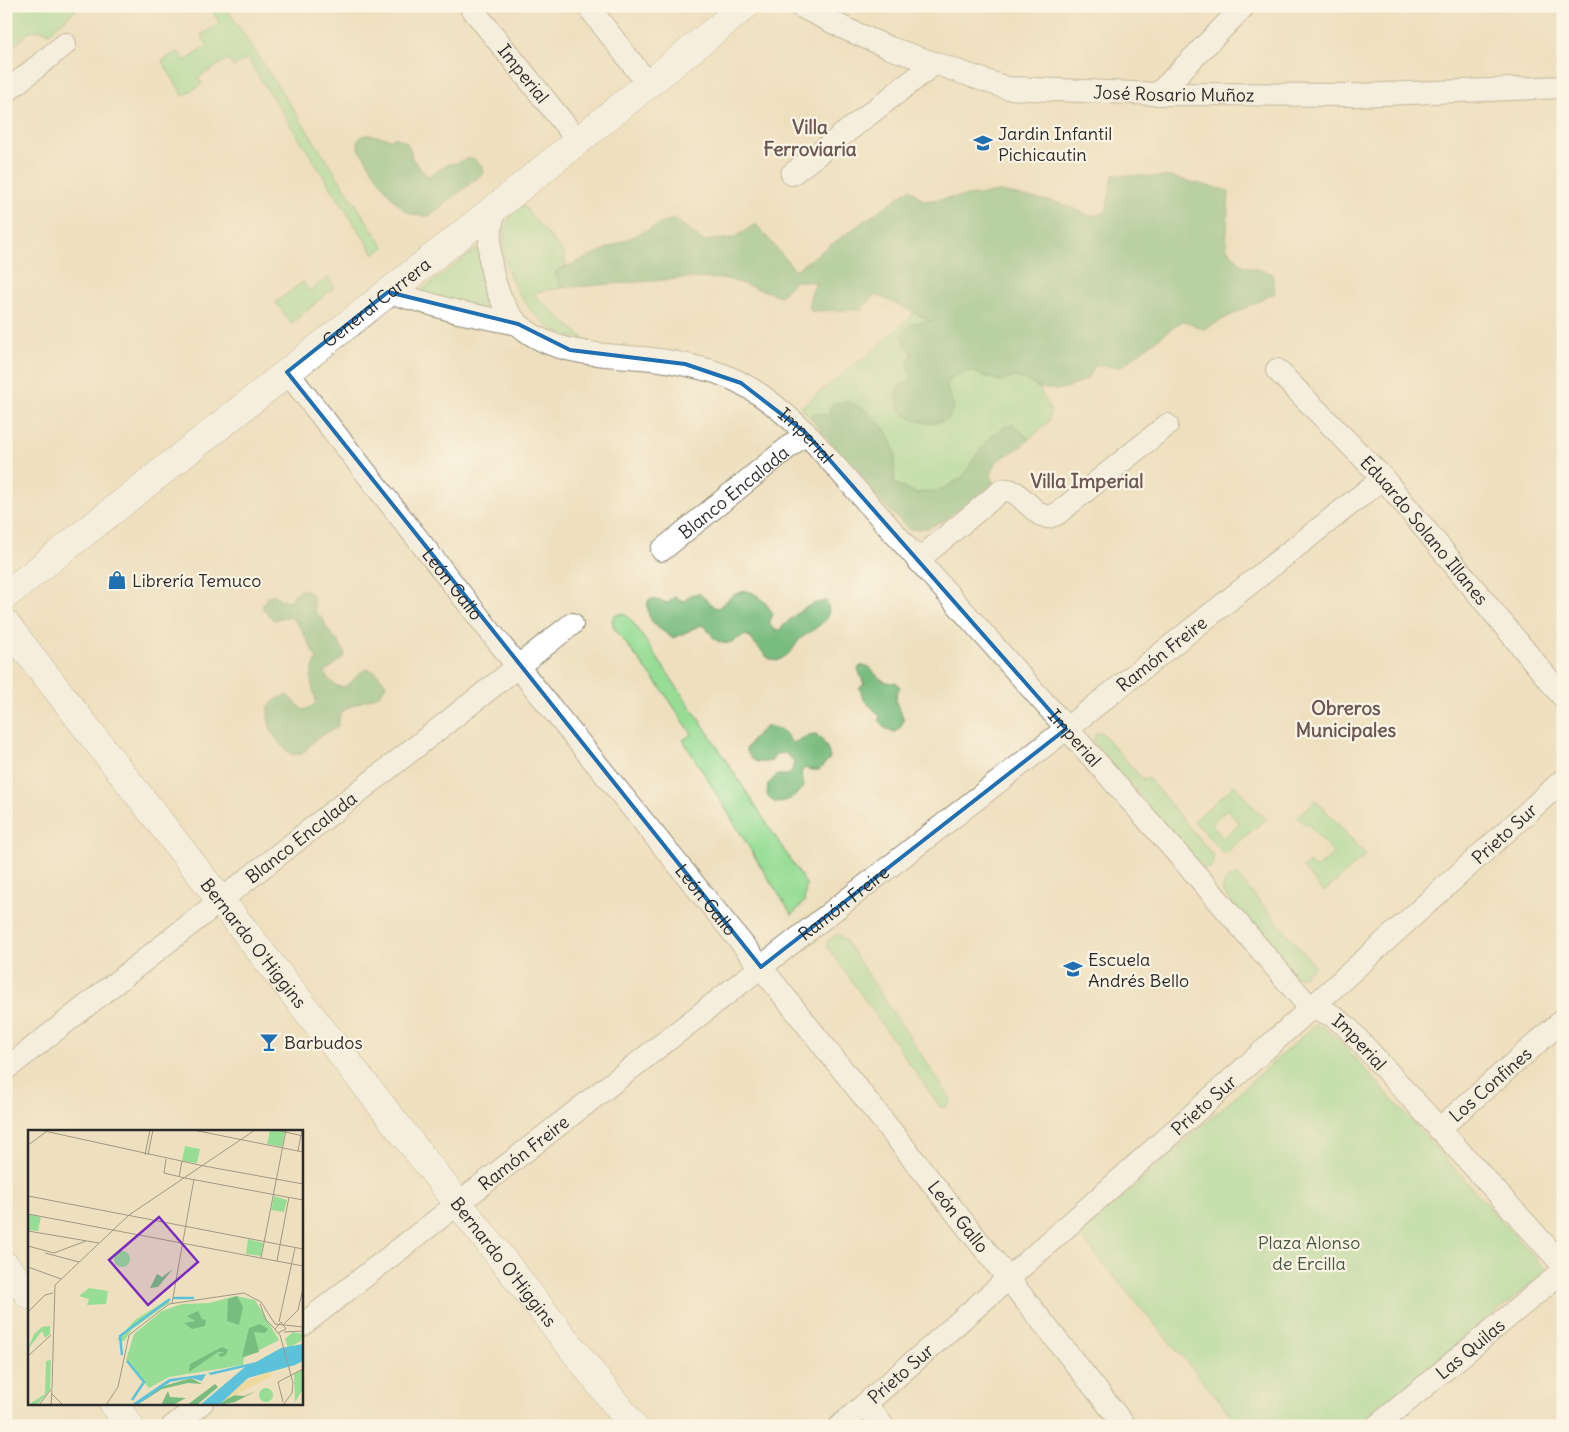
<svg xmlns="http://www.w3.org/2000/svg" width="1569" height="1432" font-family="Delius,sans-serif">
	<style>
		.green { fill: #97dd96; stroke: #618460; fill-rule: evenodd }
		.forest { fill: #79bc7f; stroke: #527455 }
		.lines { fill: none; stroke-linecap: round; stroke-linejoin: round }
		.street-casing { stroke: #8c8675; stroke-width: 24 }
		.secondary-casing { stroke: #8c8675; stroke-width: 29 }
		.street { stroke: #fff; stroke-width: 22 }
		.secondary { stroke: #fff; stroke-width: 28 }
		.marked { fill: none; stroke: #1f6fb2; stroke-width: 4; stroke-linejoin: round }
		.labels { text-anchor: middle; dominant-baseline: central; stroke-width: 4.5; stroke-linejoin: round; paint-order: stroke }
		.street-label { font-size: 18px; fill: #2b2b2b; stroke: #fcf5e5 }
		.poi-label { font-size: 18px; fill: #2b2b2b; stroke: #fcf5e5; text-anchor: start }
		.park-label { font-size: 18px; fill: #465846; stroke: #fcf5e5 }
		.neighbourhood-label { font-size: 19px; font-weight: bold; fill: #6d5755; stroke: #fcf5e5 }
		.inset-river { fill: none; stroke: #5cc2da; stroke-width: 2.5 }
		.inset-road { fill: none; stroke: #a09884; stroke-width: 1 }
		.view { fill: #7b2cbf; fill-opacity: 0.15; stroke: #7b2cbf; stroke-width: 2.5 }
		.inset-edge { fill: none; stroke: #2b2b2b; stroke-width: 2.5 }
	</style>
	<rect width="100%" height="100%" fill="#fcf5e5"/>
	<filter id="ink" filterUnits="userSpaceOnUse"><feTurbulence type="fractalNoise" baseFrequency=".02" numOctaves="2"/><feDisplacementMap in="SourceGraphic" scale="10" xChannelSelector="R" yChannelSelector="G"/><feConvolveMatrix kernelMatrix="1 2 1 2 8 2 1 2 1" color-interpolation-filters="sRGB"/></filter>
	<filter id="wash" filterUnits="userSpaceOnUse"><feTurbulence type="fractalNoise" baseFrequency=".0096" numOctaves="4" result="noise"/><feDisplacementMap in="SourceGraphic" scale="20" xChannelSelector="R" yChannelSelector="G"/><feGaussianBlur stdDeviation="1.12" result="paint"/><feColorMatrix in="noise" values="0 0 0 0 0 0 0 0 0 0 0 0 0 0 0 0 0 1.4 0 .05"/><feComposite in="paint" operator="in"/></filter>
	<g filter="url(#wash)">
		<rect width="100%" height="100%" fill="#eee0bf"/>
		<g class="green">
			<polygon points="6,6 80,6 49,33 42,30 30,31 6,53"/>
			<polygon points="209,6 225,6 384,247 374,254 247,58 233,67 228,59 198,78 202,84 183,96 162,61 178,51 185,61 208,46 201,35 220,23"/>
			<path d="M523,205L563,252L566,266L555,272L561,288L535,292L536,297L586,340C575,338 562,335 553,330C547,327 543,321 538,317C512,292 492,250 511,215C514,211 519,208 523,205Z"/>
			<path d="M479,247C482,276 484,288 497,314L418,293Z"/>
			<polygon points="328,278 334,287 291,324 276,302 303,282 309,291"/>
			<polygon points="914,312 932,322 905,345 912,353 908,364 913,379 954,407 946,385 954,376 969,371 1000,381 1015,377 1024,379 1039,388 1050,410 1048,422 1029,439 1014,425 989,438 976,456 963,477 941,490 915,493 894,483 895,455 887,432 821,414 814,413 811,419 801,407 854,365 867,356 909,319"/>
			<path d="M624,613L632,621L705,728L806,884L804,902L792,915C754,858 720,798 683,740L692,734L663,691L614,628L612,619L616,615Z"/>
			<polygon points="1101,732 1143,780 1148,778 1213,855 1213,862 1210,868 1203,869 1099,749 1093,741 1096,733"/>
			<path d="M1235,785L1260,815L1262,814L1266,819L1224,854L1194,821ZM1227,809L1240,824L1223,838L1211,823Z"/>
			<polygon points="1316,800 1366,855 1324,892 1303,868 1309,862 1315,869 1334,854 1307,823 1305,825 1297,817"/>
			<path d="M1236,874L1315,966L1301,977L1295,976L1223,893C1222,882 1227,879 1236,874Z"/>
			<path d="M838,934L845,940L950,1098L951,1101C949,1106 945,1107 940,1107L827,946L828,941Z"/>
			<polygon points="1315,1025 1324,1027 1336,1037 1547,1271 1357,1426 1241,1426 1111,1273 1080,1235"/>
		</g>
		<g class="forest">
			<path d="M363,135H372L391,139L395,137L406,142L410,148L412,158L422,171L428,176L439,170L448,164L457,163L465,159L473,158L481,165L484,173L429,216C422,216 415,216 409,213C391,203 371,165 358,148V140Z"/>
			<path d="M1113,175L1171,177L1229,191L1226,247L1242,265L1272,273L1275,293L1204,329L1182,321L1120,367L1095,366L1087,379L1069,387L1056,390L1039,388L1024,379L1015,377L1001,381L969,371L954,376L946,385L954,407L948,419L931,424L914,420L903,413L896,398L899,386L912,379L908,364L912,353L905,345L902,334L913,323L931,321L914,312L876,295L860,310L811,311C806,300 813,292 816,282L795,281L781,296L727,279L688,278L561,288L555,272L674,218L703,241L733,238L756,224L795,270L910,189L924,201L1000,192L1060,203L1091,216L1106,212Z"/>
			<polygon points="848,401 867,411 886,430 895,452 894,483 915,493 941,490 963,477 976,456 989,438 1004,427 1014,425 1029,439 1022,446 995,462 991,476 995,488 957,510 945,520 928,528 910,530 882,503 811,419 814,413 829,416 832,404"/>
			<path d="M299,590H306L313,595C315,608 311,610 324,620C326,634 343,641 345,656C340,662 331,666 325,672C327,678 329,680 334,684C347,693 352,679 360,673C362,671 365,670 367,669L376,672L386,684L381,694L351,706L340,713L338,726L315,740L302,754L292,755C275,741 267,729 268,707L277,699L287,695L303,710L311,707L316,702C312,682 307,679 317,659C310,649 299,616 286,617C282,617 277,619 274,620L263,610V604L268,597L273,594L280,599L289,601Z"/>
			<path d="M745,591C758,592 766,603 773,614L769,623L774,630H779C792,617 808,602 826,601C837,620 812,629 800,639C797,642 795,646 793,649C788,655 783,658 777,661L768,658L747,635C739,636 735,642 728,643C713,645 712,630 701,625C691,629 683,635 672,638C658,627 645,622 648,601L652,599L668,603L674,597L684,601L692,594H700L714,607L718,608L733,595Z"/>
			<path d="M860,666H868C876,674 883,686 896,682L900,687C891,702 899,706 904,720L900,728L895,732L885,728L879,720L880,716L863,699L860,688L864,684L858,669Z"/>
			<path d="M767,726C772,727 779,728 784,732C788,736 789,740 793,743C802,739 807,734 816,734C824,741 828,748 830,758L819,770H812L804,768L801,773L804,785C796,797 789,802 774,802L767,795L768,784L777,775H788L792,771L794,761L785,753L775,754L772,761C757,763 753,764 746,749L756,735Z"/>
		</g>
	</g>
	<g filter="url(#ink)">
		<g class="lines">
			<g class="street-casing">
				<g id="street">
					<path id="s1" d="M470,6L578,141"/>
					<polyline points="588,6 648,84"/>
					<path id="s2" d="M800,6L848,30L890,48L1007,88L1158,94L1358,95L1563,87"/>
					<polyline points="6,92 65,44"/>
					<polyline points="1158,94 1244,6"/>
					<polyline points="792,174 934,64"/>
					<path id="s3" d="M495,208C488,235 487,262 497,289C502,302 509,316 519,325C555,357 608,354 652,359C672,361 692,366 712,371C749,382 778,407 806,433L1206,886L1311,1009L1330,1014L1346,1026L1563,1265"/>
					<polyline points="388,292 458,312 518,324"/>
					<path id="s4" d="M1277,370L1383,478L1563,697"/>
					<path id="s5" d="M287,372L518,667L761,967L1125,1426"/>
					<path id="s6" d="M662,550L806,433"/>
					<polyline points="918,560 1001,491 1009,490 1016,493 1039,514 1048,517 1057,514 1167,425"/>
					<path id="s7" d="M6,1069L572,624"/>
					<path id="s8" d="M1439,1129L1563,1020"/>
					<path id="s9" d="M301,1326L1066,729L1383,478"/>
					<polyline points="866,1404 883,1426"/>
					<polyline points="173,1426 202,1403"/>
					<path id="s10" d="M840,1426C1084,1214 1324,997 1563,780"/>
					<path id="s11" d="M1377,1426L1563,1271"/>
				</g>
			</g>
			<g class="secondary-casing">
				<g id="secondary">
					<path id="s12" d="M6,595L495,208L745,6"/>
					<path id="s13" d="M6,624L221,901L633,1426"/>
					<polyline points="6,1266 29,1295"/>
					<polyline points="113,1403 130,1426"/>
				</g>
			</g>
			<use href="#street" class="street"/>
			<use href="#secondary" class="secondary"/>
		</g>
	</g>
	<path d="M0 0H1569V1432H0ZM388,292L518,324L570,350L685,364L741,383L806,433L1066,729L761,967L287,372Z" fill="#eee0bf" fill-opacity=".55" fill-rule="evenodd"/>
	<path class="marked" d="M388,292L518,324L570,350L685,364L741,383L806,433L1066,729L761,967L287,372Z"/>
	<defs>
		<g id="school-bare" transform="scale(1.5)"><path d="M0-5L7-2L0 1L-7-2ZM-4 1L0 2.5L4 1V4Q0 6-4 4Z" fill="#1f6fb2" stroke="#fcf5e5" stroke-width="2.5" paint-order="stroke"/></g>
		<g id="shop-bare" transform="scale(1.5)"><path d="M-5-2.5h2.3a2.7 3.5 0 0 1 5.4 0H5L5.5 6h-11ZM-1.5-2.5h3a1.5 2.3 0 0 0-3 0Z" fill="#1f6fb2" stroke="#fcf5e5" stroke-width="2.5" paint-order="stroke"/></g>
		<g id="bar-bare" transform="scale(1.5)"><path d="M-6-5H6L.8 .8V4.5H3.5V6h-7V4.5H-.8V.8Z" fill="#1f6fb2" stroke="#fcf5e5" stroke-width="2.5" paint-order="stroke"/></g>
	</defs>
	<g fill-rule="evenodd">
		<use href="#school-bare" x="983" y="143"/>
		<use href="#shop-bare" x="117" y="580"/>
		<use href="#school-bare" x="1073" y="969"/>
		<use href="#bar-bare" x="269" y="1042"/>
	</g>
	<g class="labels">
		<g class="street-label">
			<text stroke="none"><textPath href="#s1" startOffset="86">Imperial</textPath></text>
			<text stroke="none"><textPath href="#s2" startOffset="390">José Rosario Muñoz</textPath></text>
			<text stroke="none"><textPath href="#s12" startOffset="472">General Carrera</textPath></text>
			<text stroke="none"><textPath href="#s3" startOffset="441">Imperial</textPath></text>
			<text stroke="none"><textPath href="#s6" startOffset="92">Blanco Encalada</textPath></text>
			<text stroke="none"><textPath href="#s4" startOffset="218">Eduardo Solano Illanes</textPath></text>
			<text stroke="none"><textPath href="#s5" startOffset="269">León Gallo</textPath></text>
			<text stroke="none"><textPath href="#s9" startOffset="1092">Ramón Freire</textPath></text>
			<text stroke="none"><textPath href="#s3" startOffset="846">Imperial</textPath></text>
			<text stroke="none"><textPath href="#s10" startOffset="890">Prieto Sur</textPath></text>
			<text stroke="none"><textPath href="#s7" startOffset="375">Blanco Encalada</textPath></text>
			<text stroke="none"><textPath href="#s5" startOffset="674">León Gallo</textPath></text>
			<text stroke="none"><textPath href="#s9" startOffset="688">Ramón Freire</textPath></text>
			<text stroke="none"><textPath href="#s13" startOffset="404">Bernardo O'Higgins</textPath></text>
			<text stroke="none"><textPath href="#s3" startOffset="1266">Imperial</textPath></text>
			<text stroke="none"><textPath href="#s8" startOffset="68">Los Confines</textPath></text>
			<text stroke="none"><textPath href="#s10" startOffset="485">Prieto Sur</textPath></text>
			<text stroke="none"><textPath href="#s9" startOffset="282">Ramón Freire</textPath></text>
			<text stroke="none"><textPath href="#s5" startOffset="1079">León Gallo</textPath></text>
			<text stroke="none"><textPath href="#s13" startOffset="809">Bernardo O'Higgins</textPath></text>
			<text stroke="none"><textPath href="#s11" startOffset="121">Las Quilas</textPath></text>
			<text stroke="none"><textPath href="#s10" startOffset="80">Prieto Sur</textPath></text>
		</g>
		<g class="poi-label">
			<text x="998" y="133">Jardin Infantil<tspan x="998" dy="21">Pichicautin</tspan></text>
			<text x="132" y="580">Librería Temuco</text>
			<text x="1088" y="959">Escuela<tspan x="1088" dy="21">Andrés Bello</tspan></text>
			<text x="284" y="1042">Barbudos</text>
		</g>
		<g class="park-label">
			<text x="1309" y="1242">Plaza Alonso<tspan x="1309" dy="21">de Ercilla</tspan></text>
		</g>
		<g class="neighbourhood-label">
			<text x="810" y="127">Villa<tspan x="810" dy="22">Ferroviaria</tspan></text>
			<text x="1087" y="481">Villa Imperial</text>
			<text x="1346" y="708">Obreros<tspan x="1346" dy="22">Municipales</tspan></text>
		</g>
	</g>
	<g transform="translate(28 1130)">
		<rect width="275" height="275" fill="#eee0bf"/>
		<path d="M242,0L257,2L254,17L239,14ZM157,16L172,19L169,33L154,31ZM246,66L259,70L256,82L243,80ZM0,84L13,87L10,101L0,100ZM220,109L235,113L233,126L218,124ZM86 129a8 8 0 1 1 16 0a8 8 0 1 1-16 0ZM61,158L80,161L78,174L59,175L61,169L51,166ZM208,166L227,170L251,210L216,228L215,235L141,247L121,258L98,230L106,204L134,181L154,174L181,173ZM142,168L141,173L104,199L96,211L89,210L107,190ZM22,196V204L17,208L14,201L0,219L6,204L14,197ZM265,202L274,204L273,211L260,218L257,209ZM23,230L22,260L9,275H0L17,264L18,231ZM275,239V259L267,272L266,244ZM231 265a7 7 0 1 1 14 0a7 7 0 1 1-14 0Z" fill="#97dd96"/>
		<path d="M145,139L130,157L122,158L129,144L134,147ZM209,166L215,177L211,195L199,191L200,169ZM170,181L174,189L178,190L177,196L164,199L156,193L167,191L159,186ZM232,194L240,199L237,203L226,202L231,222L214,227L221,198ZM194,217L200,220L198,225L193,227L190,224L197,222H190L161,242L162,234ZM163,248L174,254L160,253L134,259L109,275L129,258ZM187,254L190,257L169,275H159ZM140,261L142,267L158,268L145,275H133ZM228,261L207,272L191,275L204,265L216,266Z" fill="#79bc7f"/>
		<path d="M241,241L245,246L193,272L209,255Z" fill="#eeda9e"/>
		<path d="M275,214V231L267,235L220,248L191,275H172L217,237L183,245L180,243L228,232L253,218ZM178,244L174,251L163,248L142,252L109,275H103L141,249Z" fill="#5cc2da"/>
		<path class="inset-river" d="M145,168H166M94,225L92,206L142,169M99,231L116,252L104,270"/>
		<path class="inset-road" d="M12,0L176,36M165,0L275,22M248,0L275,6M0,15L18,2M270,21L274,0M117,25L122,0M120,25L125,0M138,29L136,43L157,48M176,36L275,54M151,47L154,31M157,48L275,70M0,66L275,119M0,84L275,136M0,101L71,113M0,116L26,123L58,111M17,123L51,132M233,128L258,0M249,131L261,67M0,137L33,149M144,173L166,49M232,174L238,190L247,199M0,182L17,165L25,163M251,192L267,118M256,194L270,180L275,159M256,202L275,201M250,203L258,199L253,192L247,199L248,201L252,205L265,253L264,263L255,275M0,226L23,205M24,264L35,275M255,272L250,252L275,239M11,275L24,258L27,155L101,85L227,0M23,275L24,260M78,275L90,257L101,205L141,174L216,163L233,172L247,194L275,197"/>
		<path class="view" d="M131,87L170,132L120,175L81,130Z"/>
		<rect width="275" height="275" class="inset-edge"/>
	</g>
	<rect width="1569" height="1432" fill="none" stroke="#fcf5e5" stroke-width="25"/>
</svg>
